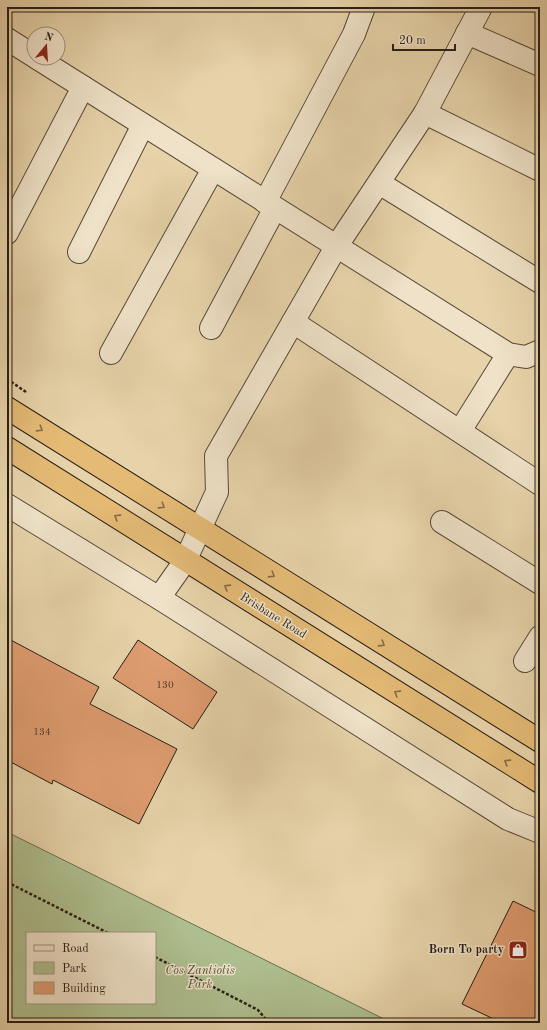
<svg xmlns="http://www.w3.org/2000/svg" width="547" height="1030" font-family="'Old Standard TT',serif">
	<style>
		.green { fill: #aebe8e; stroke: #6b6e52; fill-rule: evenodd }
		.building { fill: #df9d71; stroke: #281d15 }
		.lines { fill: none; stroke-linecap: round; stroke-linejoin: round }
		.minor-casing { stroke: #584a3a; stroke-width: 24 }
		.highway-casing { stroke: #281d15; stroke-width: 24 }
		.path { stroke: #281d15; stroke-width: 2.5; stroke-dasharray: 3 2; stroke-linecap: butt }
		.minor { stroke: #efe2c8; stroke-width: 22 }
		.highway { stroke: #e4ba75; stroke-width: 22 }
		.oneway { stroke: #866c45 }
		.labels { text-anchor: middle; dominant-baseline: central; stroke-width: 3; stroke-linejoin: round; paint-order: stroke }
		.number-label { font-size: 10px; fill: #563d2c }
		.street-label { font-size: 12px; fill: #281d15; stroke: #efe2c8 }
		.poi-label { font-size: 12px; font-weight: bold; fill: #281d15; stroke: #efe2c8; text-anchor: end }
		.park-label { font-size: 12px; font-style: italic; fill: #504d39; stroke: #efe2c8 }
	</style>
	<rect width="100%" height="100%" fill="#e7d3aa"/>
	<filter id="stains"><feTurbulence type="fractalNoise" baseFrequency=".005" numOctaves="4"/><feColorMatrix values="0 0 0 0 .2 0 0 0 0 .09 0 0 0 0 .02 0 0 0 .5 -.17"/></filter>
	<radialGradient id="worn" r=".72"><stop offset=".6" stop-color="#630" stop-opacity="0"/><stop offset="1" stop-color="#630" stop-opacity=".3"/></radialGradient>
	<path class="green" d="M7,832L392,1023H7ZM27,933H155V1003H27Z"/>
	<g class="building">
		<polygon points="7,638 99,687 90,704 177,749 139,824 53,780 52,784 7,760"/>
		<polygon points="138,640 217,692 193,729 113,678"/>
		<polygon points="513,901 540,914 540,1023 502,1023 462,1004"/>
	</g>
	<g class="lines">
		<g class="minor-casing">
			<g id="minor">
				<polyline points="467,33 540,65"/>
				<polyline points="7,39 34,56"/>
				<polyline points="37,58 508,354 526,357 540,351"/>
				<polyline points="425,113 540,170"/>
				<polyline points="379,183 540,282"/>
				<polyline points="265,202 354,34 364,7"/>
				<polyline points="7,233 83,87"/>
				<polyline points="79,252 143,125"/>
				<polyline points="293,322 540,484"/>
				<polyline points="211,328 275,208"/>
				<polyline points="111,353 213,169"/>
				<polyline points="460,431 508,354"/>
				<polyline points="7,505 159,598 508,819 540,832"/>
				<polyline points="442,522 540,583"/>
				<polyline points="159,598 185,561 217,492 216,456 336,247 425,113 481,7"/>
				<polyline points="525,661 540,637"/>
			</g>
		</g>
		<g class="highway-casing">
			<g id="highway">
				<polyline points="7,408 540,741"/>
				<polyline points="7,448 540,782"/>
			</g>
		</g>
		<g class="path">
			<polyline points="7,379 26,392"/>
			<polyline points="7,882 108,933"/>
			<polyline points="155,957 258,1010 269,1023"/>
		</g>
		<use href="#minor" class="minor"/>
		<use href="#highway" class="highway"/>
	</g>
	<defs><path id="oneway-chevron" d="M-2-3.5L2.5 0L-2 3.5" fill="none" stroke-width="1.6" stroke-linecap="round" stroke-linejoin="round"/></defs>
	<g class="oneway">
		<use href="#oneway-chevron" transform="translate(40 429) rotate(32)"/>
		<use href="#oneway-chevron" transform="translate(162 506) rotate(32)"/>
		<use href="#oneway-chevron" transform="translate(117 517) rotate(-148)"/>
		<use href="#oneway-chevron" transform="translate(272 575) rotate(32)"/>
		<use href="#oneway-chevron" transform="translate(227 587) rotate(-148)"/>
		<use href="#oneway-chevron" transform="translate(382 644) rotate(32)"/>
		<use href="#oneway-chevron" transform="translate(397 693) rotate(-148)"/>
		<use href="#oneway-chevron" transform="translate(507 762) rotate(-148)"/>
	</g>
	<defs>
		<g id="shop-square" transform="scale(1)"><rect x="-9" y="-9" width="18" height="18" rx="4" fill="#8f2418" stroke="#efe2c8"/><path d="M-5-2.5h2.3a2.7 3.5 0 0 1 5.4 0H5L5.5 6h-11ZM-1.5-2.5h3a1.5 2.3 0 0 0-3 0Z" fill="#fff"/></g>
	</defs>
	<g fill-rule="evenodd">
		<use href="#shop-square" x="518" y="950"/>
	</g>
	<g class="labels">
		<g class="number-label">
			<text x="165" y="685">130</text>
			<text x="42" y="732">134</text>
		</g>
		<g class="street-label">
			<text transform="translate(273 616) rotate(32)">Brisbane Road</text>
		</g>
		<g class="poi-label">
			<text x="504" y="950">Born To party</text>
		</g>
		<g class="park-label">
			<text x="200" y="971">Cos Zantiotis<tspan x="200" dy="14">Park</tspan></text>
		</g>
	</g>
	<rect width="547" height="1030" fill="none" stroke="#e7d3aa" stroke-width="24"/>
	<rect x="8" y="8" width="531" height="1014" fill="none" stroke="#281d15" stroke-width="2"/>
	<rect x="12" y="12" width="523" height="1006" fill="none" stroke="#281d15"/>
	<rect x="26" y="932" width="130" height="72" fill="#efe2c8" stroke="#9f9380"/>
	<rect x="34" y="945" width="20" height="6" fill="#efe2c8" stroke="#9f9380"/>
	<text x="62" y="952" font-size="12" fill="#281d15">Road</text>
	<rect x="34" y="962" width="20" height="12" fill="#aebe8e" stroke="#9f9380"/>
	<text x="62" y="972" font-size="12" fill="#281d15">Park</text>
	<rect x="34" y="982" width="20" height="12" fill="#df9d71" stroke="#9f9380"/>
	<text x="62" y="992" font-size="12" fill="#281d15">Building</text>
	<g transform="translate(46 46) rotate(18)"><circle r="19" fill="#efe2c8" stroke="#9f9380"/>
	<path d="M0-3L7 15L0 10L-7 15Z" fill="#8f2418"/>
	<text y="-6" font-size="11" font-weight="bold" text-anchor="middle" fill="#281d15">N</text>
	</g>
	<path d="M393 44v6h62v-6" fill="none" stroke="#281d15" stroke-width="2"/>
	<text x="399" y="44" font-size="12" fill="#281d15" stroke="#efe2c8" stroke-width="3" paint-order="stroke">20 m</text>
	<rect width="100%" height="100%" filter="url(#stains)"/>
	<rect width="100%" height="100%" fill="url(#worn)"/>
</svg>
